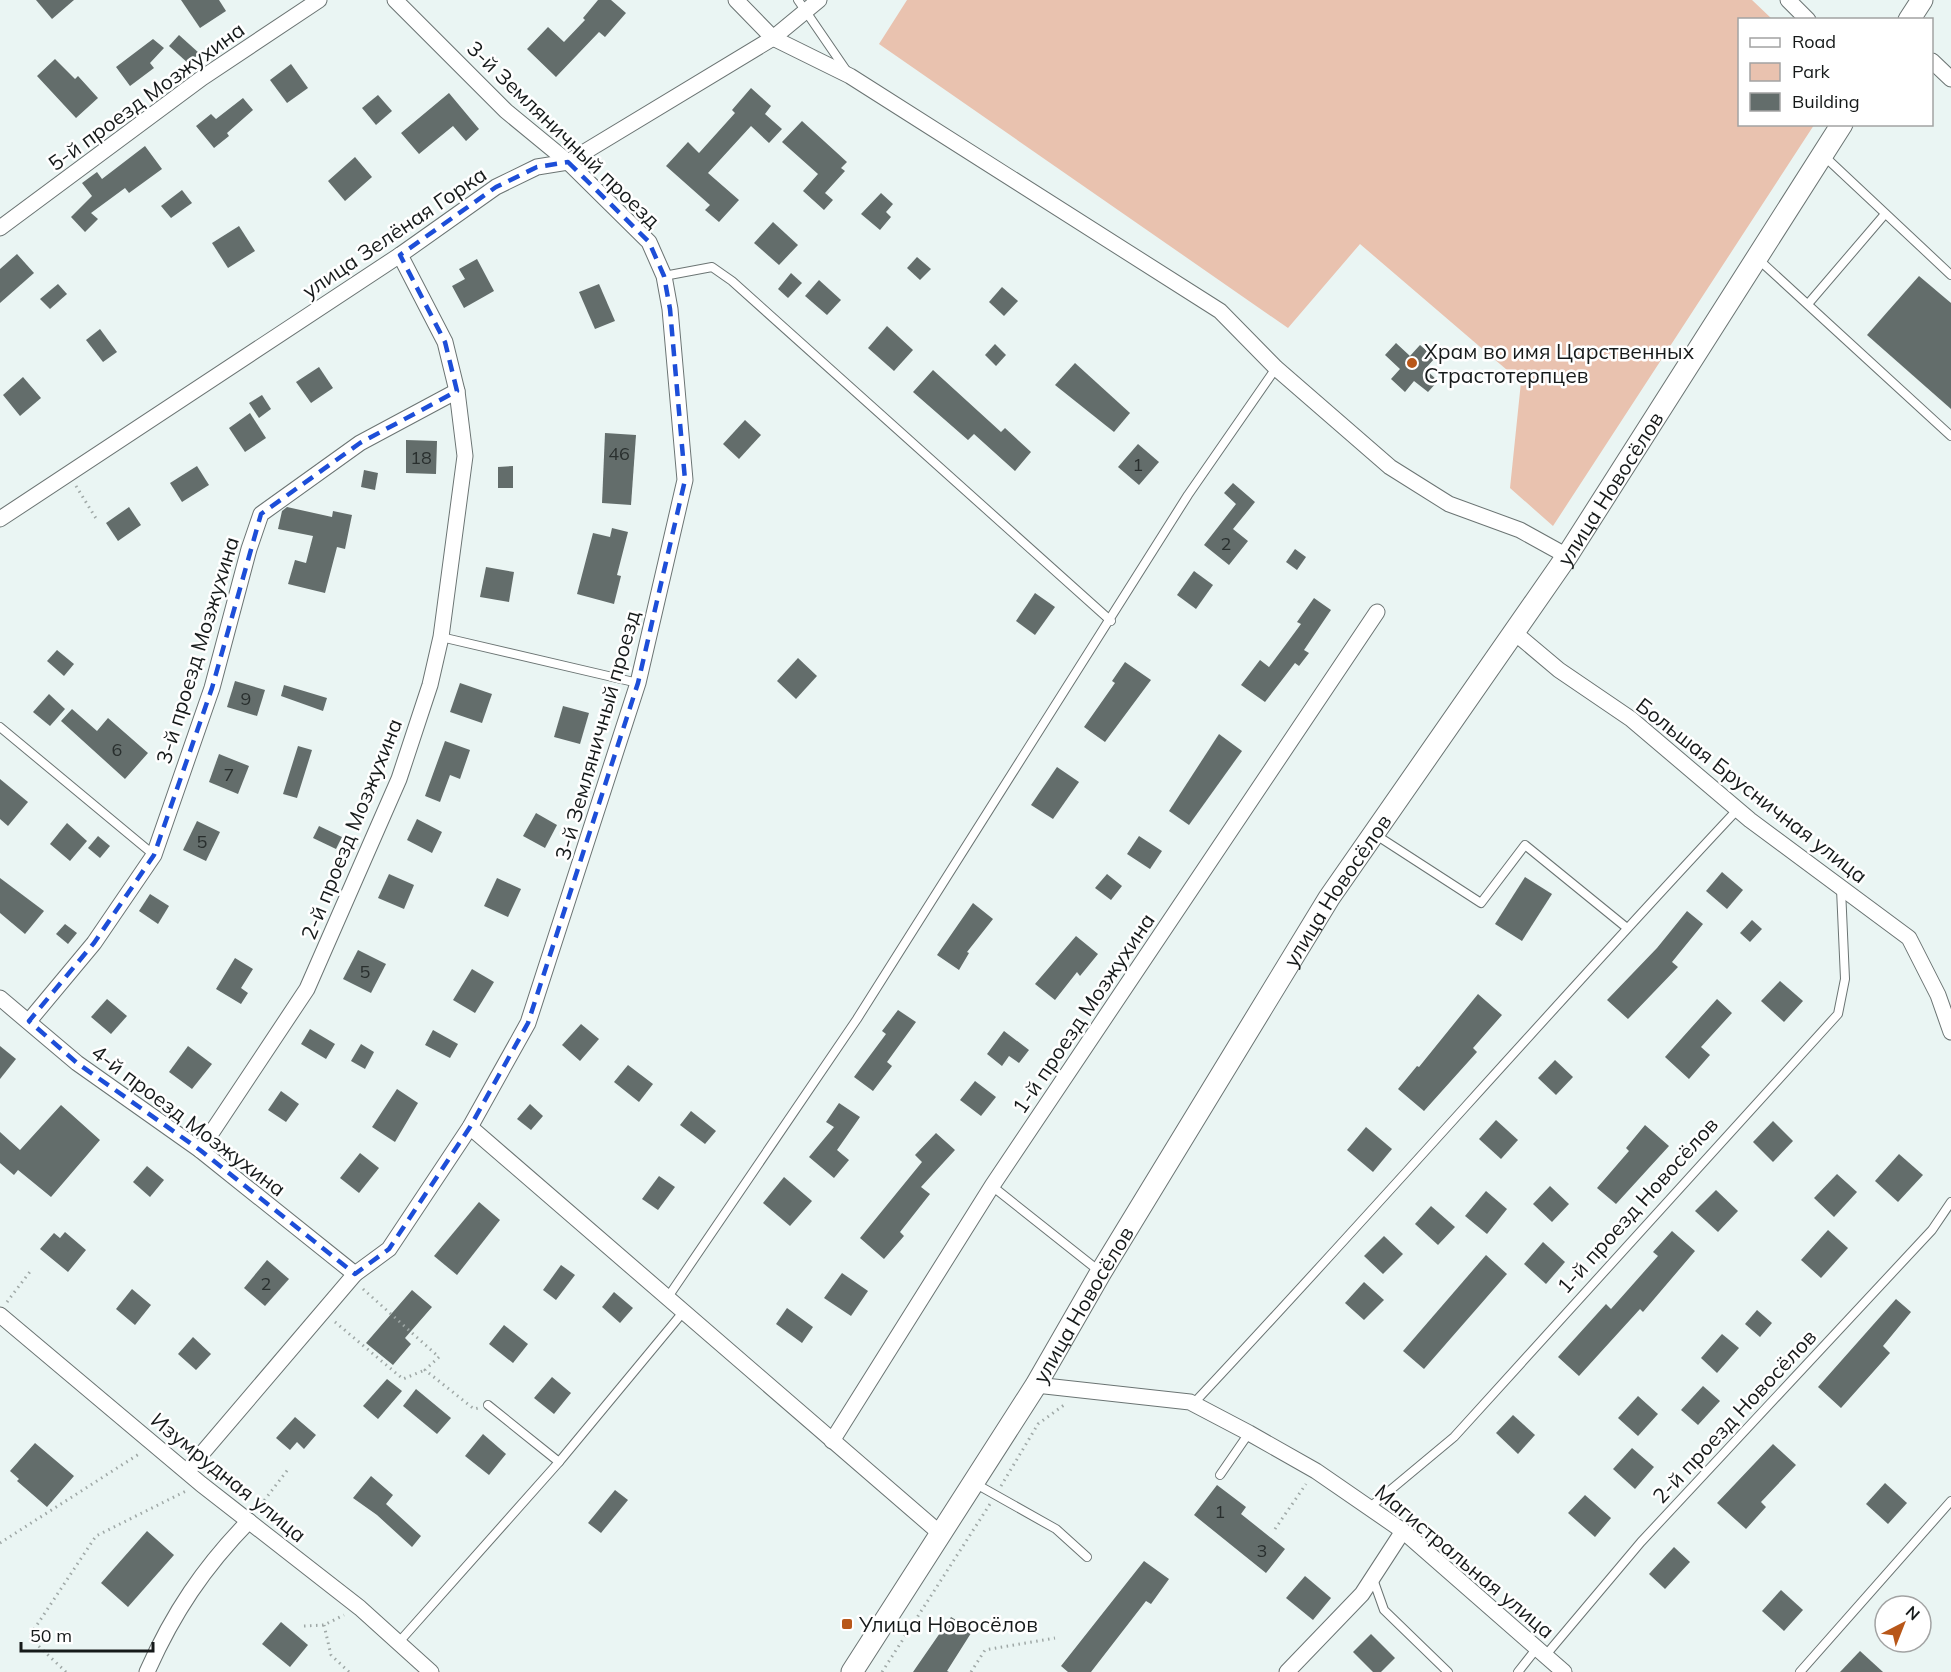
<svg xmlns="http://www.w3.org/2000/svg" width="1951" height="1672" font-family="Mulish,sans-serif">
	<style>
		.green { fill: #e9c2af }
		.building { fill: #636d6b }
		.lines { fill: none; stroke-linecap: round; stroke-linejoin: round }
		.lane-casing { stroke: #6b7473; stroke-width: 10 }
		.street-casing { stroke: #6b7473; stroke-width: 17 }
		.secondary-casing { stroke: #6b7473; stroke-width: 23 }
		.path { stroke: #9fa8a6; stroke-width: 3; stroke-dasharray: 1.5 4.5; stroke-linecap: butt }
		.lane { stroke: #fff; stroke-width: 8 }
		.street { stroke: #fff; stroke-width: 15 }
		.secondary { stroke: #fff; stroke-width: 21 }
		.marked { fill: none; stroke: #1d4ed8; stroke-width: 4.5; stroke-dasharray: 12 8; stroke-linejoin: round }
		.poi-dot { fill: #b85719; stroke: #fff; stroke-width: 2 }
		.labels { text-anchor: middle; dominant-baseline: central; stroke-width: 5; stroke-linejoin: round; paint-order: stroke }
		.number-label { font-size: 18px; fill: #292f2e }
		.street-label { font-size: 21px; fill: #161a1a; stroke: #fff }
		.poi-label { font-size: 21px; fill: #161a1a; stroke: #fff; text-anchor: start }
	</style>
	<rect width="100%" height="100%" fill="#eaf5f3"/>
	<polygon class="green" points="907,0 1752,0 1772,19 1740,20 1740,124 1814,125 1553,526 1510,488 1521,382 1360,244 1288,328 879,44"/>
	<g class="building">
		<polygon points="36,0 74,0 52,19"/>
		<polygon points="181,0 219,0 226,11 200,28"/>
		<polygon points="598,0 611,0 626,13 605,37 599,32 556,77 527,49 548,27 564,42 585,20 583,18"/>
		<polygon points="179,35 199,53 189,64 169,46"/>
		<polygon points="153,39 164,48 150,63 154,68 130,86 116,67"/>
		<polygon points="55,59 75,79 78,76 98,98 76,118 37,76"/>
		<polygon points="291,64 308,88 287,103 270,80"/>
		<polygon points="751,88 771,106 765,114 782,129 769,143 751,126 708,173 739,200 719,222 705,210 710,205 666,166 688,142 699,153 735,113 732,110"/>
		<polygon points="449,93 479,129 466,141 453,126 419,154 401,133"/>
		<polygon points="378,95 392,111 376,125 362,108"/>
		<polygon points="243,98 253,110 227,133 229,136 214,148 196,126 211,114 216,119"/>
		<polygon points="802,121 847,162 841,168 845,171 825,193 833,200 824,210 803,191 818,174 782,142"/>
		<polygon points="145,146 162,169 129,193 125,188 91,213 98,219 85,232 71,217 92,196 82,183 97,172 102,179"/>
		<polygon points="355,157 372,177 345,201 328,181"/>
		<polygon points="182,190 192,203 171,218 161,206"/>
		<polygon points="881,193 893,204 886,212 891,217 880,230 861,214"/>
		<polygon points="773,222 798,245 779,265 754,243"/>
		<polygon points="239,226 255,251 228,268 212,243"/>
		<polygon points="17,254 34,273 0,303 0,269"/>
		<polygon points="917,257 931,269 920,280 907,268"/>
		<polygon points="477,259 494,291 464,308 452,286 465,279 459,269"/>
		<polygon points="791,273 802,283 788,298 778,289"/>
		<polygon points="1919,276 1951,303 1951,409 1867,335"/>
		<polygon points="819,280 841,300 827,315 805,296"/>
		<polygon points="58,284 67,294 50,309 40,299"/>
		<polygon points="599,284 615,321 595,329 579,292"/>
		<polygon points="1002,287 1018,301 1004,316 989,302"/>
		<polygon points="887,326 913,350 894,371 868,348"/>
		<polygon points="100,329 117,352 103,362 86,340"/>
		<polygon points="1396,343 1410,356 1420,345 1435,358 1425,369 1438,381 1428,392 1414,381 1405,392 1391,379 1400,369 1385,355"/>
		<polygon points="995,344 1006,355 996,366 985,355"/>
		<polygon points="1075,363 1130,413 1114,432 1055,385"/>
		<polygon points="319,367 333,388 311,403 296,382"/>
		<polygon points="933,370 1001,432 1005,428 1031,452 1015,471 974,434 968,440 913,392"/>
		<polygon points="23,377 41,398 20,416 3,395"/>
		<polygon points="262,395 271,409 259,418 249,403"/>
		<polygon points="250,413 266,438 245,452 229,428"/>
		<polygon points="745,420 761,435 739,459 723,444"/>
		<polygon points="605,433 636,435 631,505 602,503"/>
		<polygon points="406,440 437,441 436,474 406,473"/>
		<polygon points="1138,444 1159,462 1139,485 1118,467"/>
		<polygon points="197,466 209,485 182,502 170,483"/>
		<polygon points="513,466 513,488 498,488 498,467"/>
		<polygon points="364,470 378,473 375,490 361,487"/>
		<polygon points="1233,483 1255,502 1233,529 1248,541 1229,565 1204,545 1236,504 1224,493"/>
		<polygon points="129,507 141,525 118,541 106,523"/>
		<polygon points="287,507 332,517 333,511 352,515 345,549 337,547 325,593 288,584 295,560 306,563 313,536 278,529 282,511"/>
		<polygon points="612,528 628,532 617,575 621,576 614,604 577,594 593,533 610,537"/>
		<polygon points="1295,549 1306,557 1297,570 1286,562"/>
		<polygon points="486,567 514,572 509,602 480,597"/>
		<polygon points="1194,571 1213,585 1196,609 1177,595"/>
		<polygon points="1035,593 1055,607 1035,635 1016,621"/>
		<polygon points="1314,598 1331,610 1304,650 1309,653 1299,666 1295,663 1265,702 1241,685 1260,660 1269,667 1301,624 1297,622"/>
		<polygon points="57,650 74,664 64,676 47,661"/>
		<polygon points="798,658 817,676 796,699 777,681"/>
		<polygon points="1125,662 1151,680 1105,742 1084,727 1115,683 1112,681"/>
		<polygon points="235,681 265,690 257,716 227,707"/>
		<polygon points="460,683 492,694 482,723 450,712"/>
		<polygon points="284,685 327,698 323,711 281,696"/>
		<polygon points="49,694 65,709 50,726 33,712"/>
		<polygon points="563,706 589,713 580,744 554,737"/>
		<polygon points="72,709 97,731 108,718 148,753 125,779 61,721"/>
		<polygon points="1219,734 1242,751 1189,825 1169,811"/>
		<polygon points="445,741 470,750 460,779 450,775 440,802 425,796"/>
		<polygon points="298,746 312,750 297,798 283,794"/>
		<polygon points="219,754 249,766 238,794 209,782"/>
		<polygon points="1057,767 1079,782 1053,819 1031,805"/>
		<polygon points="0,779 28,802 8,826 0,819"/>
		<polygon points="536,813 557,825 545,848 523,836"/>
		<polygon points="417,819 442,832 432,853 407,840"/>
		<polygon points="197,821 220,832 206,861 183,850"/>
		<polygon points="67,823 87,841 70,861 50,844"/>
		<polygon points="319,826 342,837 336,849 313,838"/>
		<polygon points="98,836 110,846 100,858 88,848"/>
		<polygon points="1139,836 1162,851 1150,869 1127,854"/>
		<polygon points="1722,872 1743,890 1727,909 1706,891"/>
		<polygon points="389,874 414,885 404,909 378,898"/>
		<polygon points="1107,874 1122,886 1111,900 1095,888"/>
		<polygon points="1525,877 1552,894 1522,941 1495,924"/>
		<polygon points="0,878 44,911 25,934 0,913"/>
		<polygon points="497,878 521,889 508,917 484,906"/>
		<polygon points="150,894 169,906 158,924 139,911"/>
		<polygon points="973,903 993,919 967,952 969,953 959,970 937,955"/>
		<polygon points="1687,911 1703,924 1672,962 1678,967 1628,1019 1607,1000 1657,948"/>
		<polygon points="1752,920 1762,929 1750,942 1740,933"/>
		<polygon points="65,924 77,933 68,944 56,934"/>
		<polygon points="1076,936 1098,954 1080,976 1077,972 1055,1000 1035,984"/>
		<polygon points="358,950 386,964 371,993 343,979"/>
		<polygon points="235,958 253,969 241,988 248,993 241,1004 216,989"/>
		<polygon points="472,969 494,982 475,1013 453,1000"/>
		<polygon points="1780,981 1803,1001 1784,1022 1761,1001"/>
		<polygon points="1478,994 1502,1015 1473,1048 1477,1052 1424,1111 1398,1089 1417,1066 1419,1067"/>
		<polygon points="107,999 127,1016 111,1034 91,1017"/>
		<polygon points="1717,999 1732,1013 1701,1047 1710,1055 1689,1079 1665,1057"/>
		<polygon points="898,1010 916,1022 887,1062 892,1066 873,1091 854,1077 886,1034 882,1031"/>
		<polygon points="581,1024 599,1039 580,1061 562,1045"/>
		<polygon points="310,1029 335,1044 326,1059 301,1044"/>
		<polygon points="433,1030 458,1044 450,1058 425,1045"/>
		<polygon points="1004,1031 1029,1050 1019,1063 1009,1056 1002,1066 987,1054"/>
		<polygon points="361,1044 374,1052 365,1069 351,1061"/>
		<polygon points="0,1046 16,1059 0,1079"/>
		<polygon points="188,1046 212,1064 192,1089 169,1072"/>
		<polygon points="1555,1060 1573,1077 1556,1095 1538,1078"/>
		<polygon points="628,1065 653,1084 639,1102 614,1082"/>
		<polygon points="975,1081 996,1097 981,1116 960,1100"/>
		<polygon points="397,1089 418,1103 395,1142 372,1127"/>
		<polygon points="281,1091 299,1104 286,1122 268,1110"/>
		<polygon points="839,1103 860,1117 837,1150 849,1160 834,1178 809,1157 834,1127 826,1122"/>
		<polygon points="530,1104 543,1116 531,1130 517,1119"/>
		<polygon points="61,1105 100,1140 51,1197 18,1170 14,1175 0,1163 0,1132 20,1150"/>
		<polygon points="691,1111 716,1131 705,1144 680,1125"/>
		<polygon points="1496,1120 1518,1140 1501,1159 1479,1139"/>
		<polygon points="1773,1121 1793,1141 1773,1162 1753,1142"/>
		<polygon points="1645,1125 1669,1146 1616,1204 1597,1188 1629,1151 1626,1148"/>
		<polygon points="1366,1127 1392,1149 1373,1172 1347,1150"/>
		<polygon points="936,1133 955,1150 921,1187 930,1194 900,1232 904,1236 884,1259 860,1238 922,1162 915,1155"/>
		<polygon points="360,1153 379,1168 359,1193 340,1178"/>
		<polygon points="1899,1154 1923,1175 1898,1202 1875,1181"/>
		<polygon points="147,1166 164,1180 150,1197 133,1182"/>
		<polygon points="1837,1174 1857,1192 1834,1217 1814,1198"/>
		<polygon points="659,1176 675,1187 658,1210 642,1199"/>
		<polygon points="784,1177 812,1201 790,1226 763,1203"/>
		<polygon points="1550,1186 1569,1204 1552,1222 1533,1204"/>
		<polygon points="1716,1190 1738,1211 1718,1232 1695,1211"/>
		<polygon points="1486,1191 1507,1209 1487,1234 1465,1216"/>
		<polygon points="479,1202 500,1220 457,1275 434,1256"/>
		<polygon points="1431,1206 1455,1227 1438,1245 1415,1224"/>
		<polygon points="1828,1230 1848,1248 1821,1278 1801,1260"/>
		<polygon points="1672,1231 1695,1251 1643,1312 1640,1309 1579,1376 1558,1357 1606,1304 1611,1309 1658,1256 1653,1252"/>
		<polygon points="65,1232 86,1250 68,1272 40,1249 54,1233 60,1238"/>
		<polygon points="1384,1236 1403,1254 1383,1274 1364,1256"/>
		<polygon points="1543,1242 1565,1262 1546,1284 1524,1264"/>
		<polygon points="1486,1255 1507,1274 1424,1369 1403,1351"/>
		<polygon points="267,1260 289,1279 265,1306 244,1288"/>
		<polygon points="561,1265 575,1275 556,1300 543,1290"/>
		<polygon points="842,1273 868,1291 851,1316 824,1298"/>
		<polygon points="1364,1282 1384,1300 1364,1320 1345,1303"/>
		<polygon points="132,1289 151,1305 135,1325 116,1309"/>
		<polygon points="412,1290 432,1307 405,1338 411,1344 393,1365 366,1343"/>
		<polygon points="614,1292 633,1308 620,1323 602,1307"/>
		<polygon points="1896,1299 1911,1312 1883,1346 1890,1353 1841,1408 1818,1387"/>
		<polygon points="787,1308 813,1327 802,1343 776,1324"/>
		<polygon points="1757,1310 1772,1323 1760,1337 1745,1324"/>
		<polygon points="504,1325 528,1344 513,1363 489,1344"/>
		<polygon points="1722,1334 1739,1348 1717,1373 1701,1358"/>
		<polygon points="193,1337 211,1354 196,1370 178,1354"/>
		<polygon points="552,1377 571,1393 554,1414 534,1398"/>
		<polygon points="387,1379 402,1391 378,1419 363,1406"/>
		<polygon points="1703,1386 1720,1401 1698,1425 1681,1410"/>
		<polygon points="416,1389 451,1418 437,1434 403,1406"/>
		<polygon points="1638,1396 1658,1414 1638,1436 1618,1418"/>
		<polygon points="1513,1415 1535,1435 1518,1454 1496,1433"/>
		<polygon points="295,1417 316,1435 304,1449 297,1442 290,1450 276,1438"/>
		<polygon points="483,1434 506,1454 489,1475 465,1456"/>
		<polygon points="35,1443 74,1476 47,1507 17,1481 19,1479 10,1471"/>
		<polygon points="1773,1444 1796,1465 1761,1502 1766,1507 1746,1529 1717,1503"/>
		<polygon points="1632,1448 1654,1467 1635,1489 1613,1469"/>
		<polygon points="371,1476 393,1495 386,1504 421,1536 412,1547 377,1515 353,1498"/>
		<polygon points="1885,1483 1907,1503 1888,1524 1866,1504"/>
		<polygon points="1217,1485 1246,1507 1241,1514 1285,1549 1266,1573 1194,1515"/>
		<polygon points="615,1490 628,1500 601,1533 588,1523"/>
		<polygon points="1585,1495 1611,1518 1595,1537 1568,1513"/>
		<polygon points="147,1531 174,1555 128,1607 101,1583"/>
		<polygon points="1674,1547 1690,1562 1665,1589 1649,1574"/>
		<polygon points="1144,1561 1169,1579 1151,1604 1146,1601 1091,1672 1068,1672 1061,1666"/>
		<polygon points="1305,1576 1331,1598 1313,1620 1286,1598"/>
		<polygon points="1781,1590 1803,1610 1784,1631 1762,1611"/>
		<polygon points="951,1617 973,1630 947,1671 949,1672 913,1672"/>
		<polygon points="281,1622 308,1645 290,1667 262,1644"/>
		<polygon points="1371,1634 1395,1658 1381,1672 1373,1672 1353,1652"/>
		<polygon points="1860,1651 1883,1672 1840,1672"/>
	</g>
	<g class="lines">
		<g class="lane-casing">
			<g id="lane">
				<polyline points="798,0 848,73"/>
				<polyline points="1823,155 1951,275"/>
				<polyline points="1758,259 1951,436"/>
				<polyline points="664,276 712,267 732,281 1111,621"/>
				<polyline points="1808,304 1885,214"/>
				<polyline points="441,637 638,683"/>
				<polyline points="0,727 154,855"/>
				<polyline points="1376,835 1481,903 1525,845 1627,928"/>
				<polyline points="992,1186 1099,1271"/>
				<polyline points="668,1297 857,1019 1188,495 1276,368"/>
				<path d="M1194,1403C1378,1207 1554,1005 1738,809"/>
				<polyline points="488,1405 559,1462 684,1311"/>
				<polyline points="1220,1475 1249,1433"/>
				<polyline points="976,1484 1056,1529 1087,1557"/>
				<polyline points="1370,1507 1454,1437 1838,1014 1845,979 1841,889"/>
				<polyline points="1373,1579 1384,1610 1448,1672"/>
				<polyline points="399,1642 559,1462"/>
				<polyline points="1545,1656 1641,1542 1932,1230 1951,1202"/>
				<polyline points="1518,1672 1537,1648"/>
				<polyline points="1800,1672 1951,1501"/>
			</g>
		</g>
		<g class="street-casing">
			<g id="street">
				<polyline points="736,0 773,38 850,76 1220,311 1276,368 1390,467 1449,504 1520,530 1567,556"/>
				<polyline points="1788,0 1808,20"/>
				<polyline points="1932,61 1951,79"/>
				<polyline points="0,228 202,78 319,0"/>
				<polyline points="0,519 400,255 496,187 537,167 568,162 773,38 819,0"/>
				<polyline points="1515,633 1559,670 1631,719 1750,820 1909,938 1938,995 1951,1032"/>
				<polyline points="0,998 77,1063 200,1150 355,1274"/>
				<polyline points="29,1021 94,943 154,855 212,688 249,549 261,514 360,443 457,391"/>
				<polyline points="470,1127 942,1535"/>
				<polyline points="200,1150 307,989 399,779 430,685 441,637 465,456 457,391 445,342 400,255"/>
				<polyline points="0,1315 201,1484 360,1608 431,1672"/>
				<polyline points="1036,1385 1190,1402 1249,1433 1316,1471 1403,1531 1564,1672"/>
				<polyline points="832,1441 992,1186 1377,612"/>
				<polyline points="187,1471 355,1274 389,1249 470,1127 528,1023 638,683 685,480 670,309 664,276 649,242 568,162 506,111 395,0"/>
				<path d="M147,1672C173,1613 204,1567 249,1521"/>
				<polyline points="1287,1672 1362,1594 1403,1531"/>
			</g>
		</g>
		<g class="secondary-casing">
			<g id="secondary">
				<polyline points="1909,20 1922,0"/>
				<path id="s1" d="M852,1672L1036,1385L1101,1272L1329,898L1567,556L1842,124"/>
			</g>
		</g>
		<g class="path">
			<polyline points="76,486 97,520"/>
			<polyline points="363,1289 439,1357 425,1370 474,1409 478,1408"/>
			<polyline points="7,1302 32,1269"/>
			<polyline points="335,1322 403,1379 425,1370"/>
			<polyline points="1001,1486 1038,1424 1064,1405"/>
			<polyline points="257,1510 289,1468"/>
			<polyline points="1275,1529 1306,1484"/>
			<polyline points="0,1543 139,1454"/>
			<polyline points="324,1625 331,1655 349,1672"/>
			<polyline points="304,1626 324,1625 344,1615"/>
			<polyline points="66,1672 29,1637 96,1536 186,1491"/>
			<polyline points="882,1672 990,1504"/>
			<polyline points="971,1672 985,1650 1055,1638"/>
		</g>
		<use href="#lane" class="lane"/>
		<use href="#street" class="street"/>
		<use href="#secondary" class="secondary"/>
	</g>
	<path class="marked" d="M568,162L649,242L664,276L670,309L685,480L638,683L528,1023L470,1127L389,1249L355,1274L200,1150L77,1063L29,1021L94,943L154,855L212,688L261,514L360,443L457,391L445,342L400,255L496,187L537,167Z"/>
	<g class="poi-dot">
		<circle cx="1412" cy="363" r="6"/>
		<rect x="841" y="1618" width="12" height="12" rx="3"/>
	</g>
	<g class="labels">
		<g class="number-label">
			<text x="619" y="453">46</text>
			<text x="421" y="457">18</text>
			<text x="1138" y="464">1</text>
			<text x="1226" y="543">2</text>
			<text x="246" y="698">9</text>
			<text x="117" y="749">6</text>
			<text x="229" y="774">7</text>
			<text x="202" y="841">5</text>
			<text x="365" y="971">5</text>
			<text x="266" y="1283">2</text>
			<text x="1220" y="1511">1</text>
			<text x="1262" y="1550">3</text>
		</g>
		<g class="street-label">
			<text transform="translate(146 96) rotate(-36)">5-й проезд Мозжухина</text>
			<text transform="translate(564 134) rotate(44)">3-й Земляничный проезд</text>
			<text transform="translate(394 232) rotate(-34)">улица Зелёная Горка</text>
			<text stroke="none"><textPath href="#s1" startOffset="1406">улица Новосёлов</textPath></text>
			<text transform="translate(197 650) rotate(-73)">3-й проезд Мозжухина</text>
			<text transform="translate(597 735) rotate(-74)">3-й Земляничный проезд</text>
			<text transform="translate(1752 790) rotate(38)">Большая Брусничная улица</text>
			<text transform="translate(351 829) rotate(-68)">2-й проезд Мозжухина</text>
			<text stroke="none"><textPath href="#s1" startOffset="920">улица Новосёлов</textPath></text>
			<text transform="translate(1083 1013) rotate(-56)">1-й проезд Мозжухина</text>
			<text transform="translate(189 1120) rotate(37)">4-й проезд Мозжухина</text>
			<text transform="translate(1637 1205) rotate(-48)">1-й проезд Новосёлов</text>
			<text stroke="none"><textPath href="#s1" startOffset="434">улица Новосёлов</textPath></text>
			<text transform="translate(1734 1416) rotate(-47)">2-й проезд Новосёлов</text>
			<text transform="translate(229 1477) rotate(39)">Изумрудная улица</text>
			<text transform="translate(1465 1561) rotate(40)">Магистральная улица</text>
		</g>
		<g class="poi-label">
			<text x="1424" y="351">Храм во имя Царственных<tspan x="1424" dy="24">Страстотерпцев</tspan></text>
			<text x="859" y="1624">Улица Новосёлов</text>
		</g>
	</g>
	<rect x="1738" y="18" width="195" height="108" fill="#ffffff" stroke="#a2a3a3" stroke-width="1.5"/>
	<rect x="1750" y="38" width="30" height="9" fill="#ffffff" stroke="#a2a3a3" stroke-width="1.5"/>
	<text x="1792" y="48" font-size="18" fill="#161a1a">Road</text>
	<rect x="1750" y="63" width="30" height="18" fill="#e9c2af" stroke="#a2a3a3" stroke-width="1.5"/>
	<text x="1792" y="78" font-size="18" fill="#161a1a">Park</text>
	<rect x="1750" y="93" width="30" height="18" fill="#636d6b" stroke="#a2a3a3" stroke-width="1.5"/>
	<text x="1792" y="108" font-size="18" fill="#161a1a">Building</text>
	<g transform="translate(1903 1624) rotate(42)"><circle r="28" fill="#ffffff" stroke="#a2a3a3" stroke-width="1.5"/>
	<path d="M0-4.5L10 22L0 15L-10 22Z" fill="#b85719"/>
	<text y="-9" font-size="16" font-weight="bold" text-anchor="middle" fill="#161a1a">N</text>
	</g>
	<path d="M21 1642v9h132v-9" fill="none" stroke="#161a1a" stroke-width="3"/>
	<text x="30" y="1642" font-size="18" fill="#161a1a" stroke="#ffffff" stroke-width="4.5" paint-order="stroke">50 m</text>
</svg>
